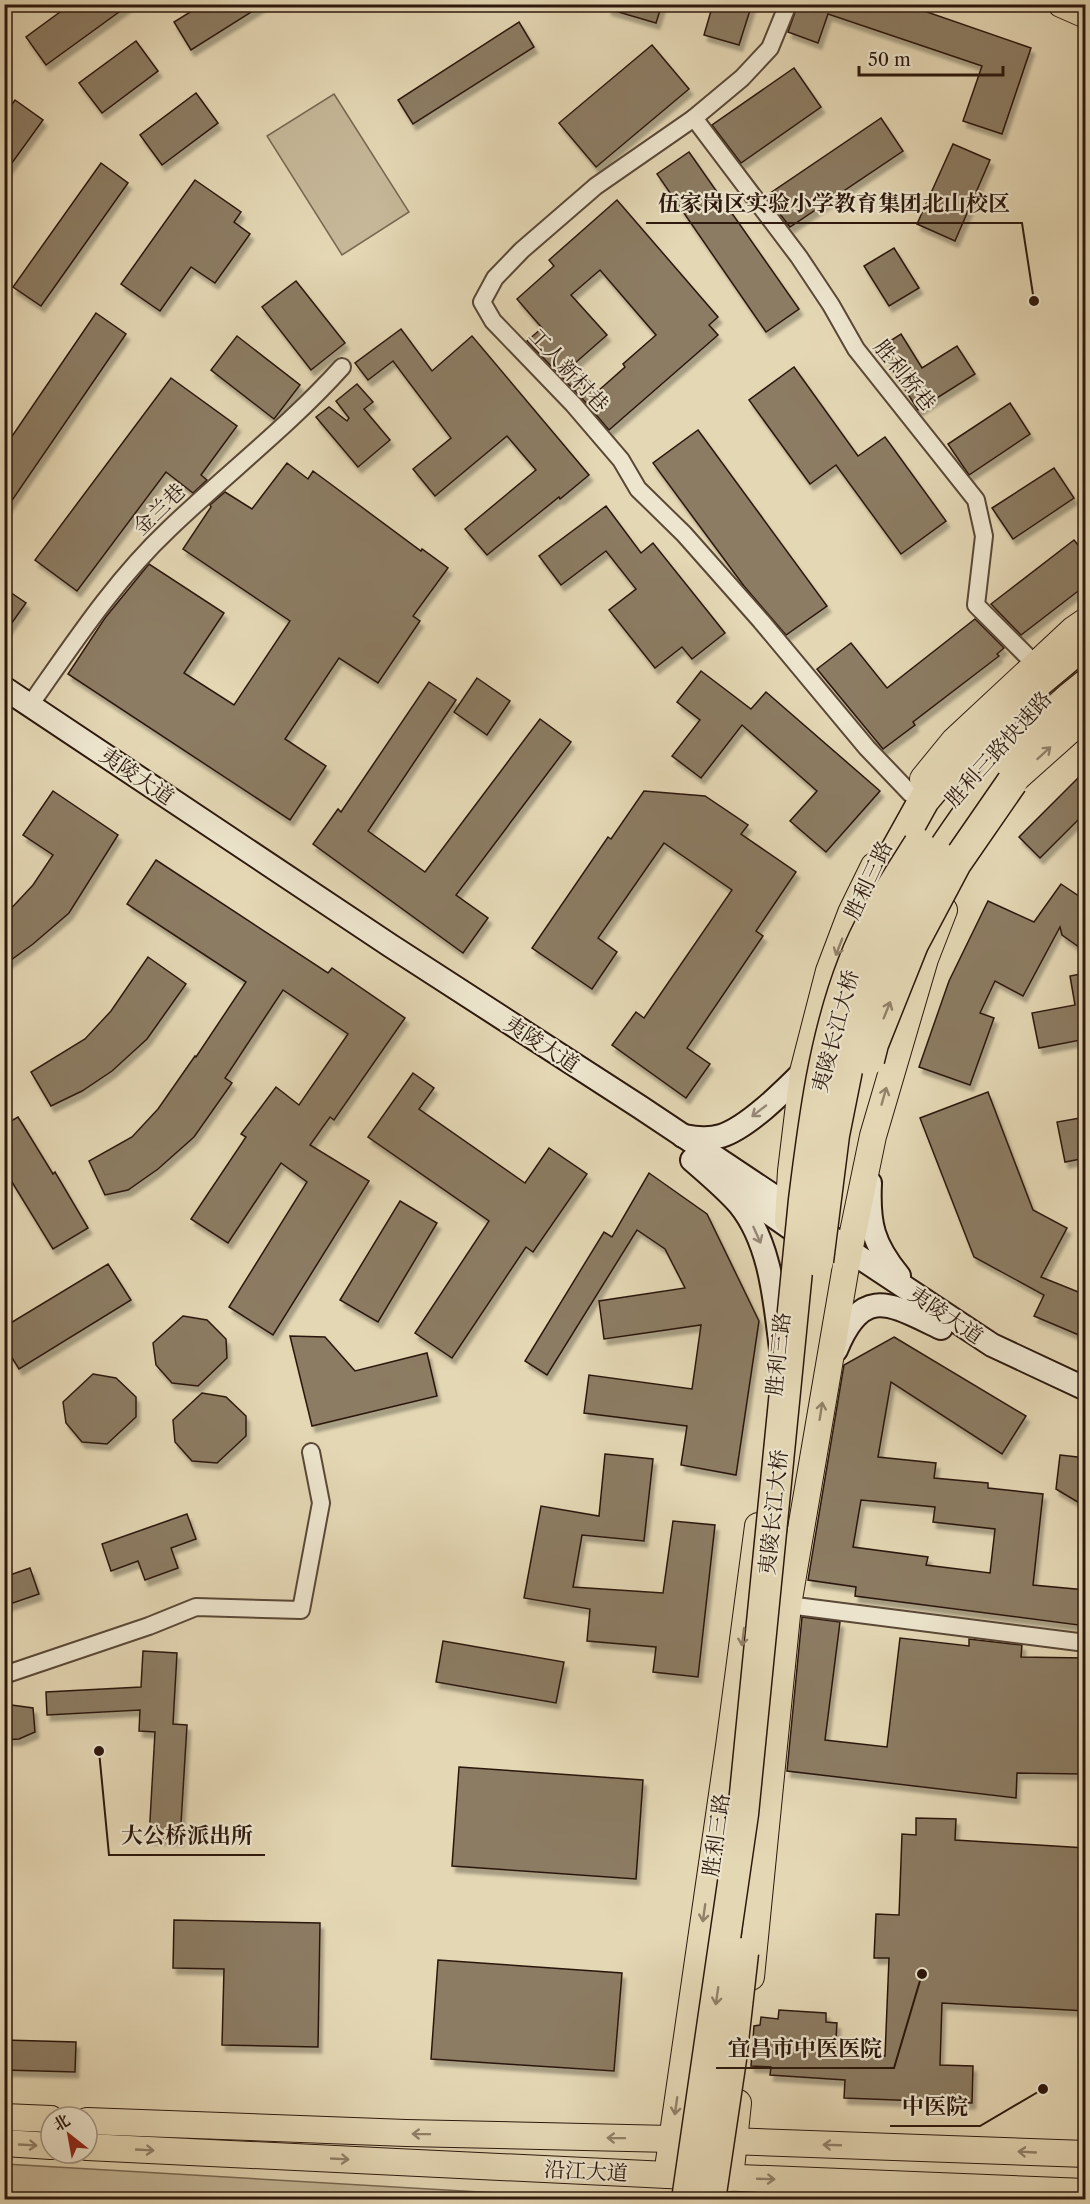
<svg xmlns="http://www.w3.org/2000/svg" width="1090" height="2204" font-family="'Libre Caslon Text','Noto Serif SC',serif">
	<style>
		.green { fill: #c5b798; stroke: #786852; stroke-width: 1.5 }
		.building { fill: #8c7b64; stroke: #2c180d; stroke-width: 1.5; fill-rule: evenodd; filter: url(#shadow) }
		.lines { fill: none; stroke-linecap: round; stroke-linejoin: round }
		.street-casing { stroke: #5a4837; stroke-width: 20 }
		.secondary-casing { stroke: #2c180d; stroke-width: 26 }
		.primary-casing { stroke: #2c180d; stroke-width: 28 }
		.highway-casing { stroke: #2c180d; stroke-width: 33 }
		.street { stroke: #ede5ce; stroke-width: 16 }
		.secondary { stroke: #ede5ce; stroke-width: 22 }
		.primary { stroke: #e4d7b4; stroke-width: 26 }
		.highway { stroke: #e4d7b4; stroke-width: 30 }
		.highway-bridge-casing { stroke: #2c180d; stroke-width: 33; stroke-linecap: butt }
		.highway-bridge { stroke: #e4d7b4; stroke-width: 30 }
		.oneway { stroke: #918169 }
		.oneway2 { stroke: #968977 }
		.labels { text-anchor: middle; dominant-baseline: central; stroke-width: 4.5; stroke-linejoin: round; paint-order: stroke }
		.street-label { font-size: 21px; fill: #2c180d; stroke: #ede5ce }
		.leader { fill: none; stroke: #2c180d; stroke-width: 2 }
		.callout-dot { fill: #2c180d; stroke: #ede5ce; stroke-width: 2 }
		.callout-label { font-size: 22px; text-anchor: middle; font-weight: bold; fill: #2c180d; stroke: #ede5ce; stroke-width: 4.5; stroke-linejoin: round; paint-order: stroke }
	</style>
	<defs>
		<filter id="shadow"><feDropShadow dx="3.5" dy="6" stdDeviation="1.5" flood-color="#0004"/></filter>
	</defs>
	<rect width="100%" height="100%" fill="#e4d7b4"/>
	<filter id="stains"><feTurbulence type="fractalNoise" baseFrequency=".00333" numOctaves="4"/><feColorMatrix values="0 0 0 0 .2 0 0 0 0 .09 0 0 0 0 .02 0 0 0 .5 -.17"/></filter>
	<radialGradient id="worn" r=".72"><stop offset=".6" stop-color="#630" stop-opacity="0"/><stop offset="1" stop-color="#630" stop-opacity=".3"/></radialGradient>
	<g class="green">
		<polygon points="334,94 409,212 342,255 267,136"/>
		<polygon points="5,2164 598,2199 5,2199"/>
	</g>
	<g class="building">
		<polygon points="71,4 130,4 46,65 26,37"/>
		<polygon points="203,4 264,4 191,50 174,22"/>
		<polygon points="608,4 662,4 656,23 608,9"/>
		<polygon points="713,4 752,4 739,45 704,35"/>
		<polygon points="798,4 904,4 1031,48 1002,134 963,121 982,66 828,14 818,43 788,32"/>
		<polygon points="519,22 534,47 413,124 398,100"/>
		<polygon points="136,41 158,71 102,113 79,83"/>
		<polygon points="652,45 689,89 596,167 559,123"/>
		<polygon points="794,68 821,107 741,163 712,125"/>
		<polygon points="196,93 218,123 162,165 140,135"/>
		<polygon points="15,100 43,120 4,174 4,115"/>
		<polygon points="881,118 903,151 790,227 766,196"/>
		<polygon points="953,144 990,160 955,241 917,224"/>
		<polygon points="689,152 799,309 766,332 657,174"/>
		<polygon points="101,163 128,183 41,306 13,287"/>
		<polygon points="195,180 241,212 234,222 250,234 215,283 191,267 160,311 121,284"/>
		<path d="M617,200L718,317L709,325L718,335L609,430L581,397L527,341L542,328L517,299L554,266L549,260ZM600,270L656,335L623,364L625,367L598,391L574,364L607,335L571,295Z"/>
		<polygon points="894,248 919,288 889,306 864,266"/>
		<polygon points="296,281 345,343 311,370 262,307"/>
		<polygon points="96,313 126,334 4,512 4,448"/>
		<polygon points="401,329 432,371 472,336 589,475 560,499 559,497 487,555 465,529 536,470 507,436 435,496 413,469 451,438 393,361 368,380 355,363"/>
		<polygon points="901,334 922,368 957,346 975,374 918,410 879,348"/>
		<polygon points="237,336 300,385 274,419 211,370"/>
		<polygon points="794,367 858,456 885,437 946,521 901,554 836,465 810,484 749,400"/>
		<polygon points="171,378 237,426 201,475 207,480 193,493 166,472 77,591 35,560"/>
		<polygon points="357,384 373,402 364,409 390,440 358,467 316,417 329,407 347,421 349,418 336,401"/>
		<polygon points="1010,403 1030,434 969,475 948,444"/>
		<polygon points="698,430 827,606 786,635 744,586 653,463"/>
		<polygon points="287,463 308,479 313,471 421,551 422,549 448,568 413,616 420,621 378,683 339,658 285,739 326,766 290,820 68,674 105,618 149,564 224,613 184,673 234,705 290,621 183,549 211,507 210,505 225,492 252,509"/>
		<polygon points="1054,468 1074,498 1013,539 992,508"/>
		<polygon points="606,506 641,553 653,543 725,633 692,659 682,647 655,668 609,610 636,589 606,551 561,585 539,556"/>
		<polygon points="1074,540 1086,555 1086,585 1021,635 991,604"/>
		<polygon points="4,588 26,603 4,634"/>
		<polygon points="975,619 1004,648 997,654 999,656 913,722 915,725 883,749 817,669 851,643 887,688"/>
		<polygon points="701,671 751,709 766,692 880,791 826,852 790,821 817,791 742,725 701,778 672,756 700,720 677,702"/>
		<polygon points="477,678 510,701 487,735 454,712"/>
		<polygon points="429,682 456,700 368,831 425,872 540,719 571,742 456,895 488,918 463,953 313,844 338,809 341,812"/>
		<polygon points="1086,770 1086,812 1040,858 1019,837"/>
		<polygon points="53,791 118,835 69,913 33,944 4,965 4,916 33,885 53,855 23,835"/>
		<polygon points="644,791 705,796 748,825 741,834 796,872 756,931 763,936 687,1048 710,1064 686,1098 612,1045 636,1012 644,1018 732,890 664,843 598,938 617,952 592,989 532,948 608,837 611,839"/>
		<polygon points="156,860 328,973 332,968 405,1018 334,1120 330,1117 310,1145 369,1181 273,1335 229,1307 307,1182 281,1163 228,1243 191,1219 246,1137 241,1134 276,1087 299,1105 348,1034 283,990 225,1078 232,1083 194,1137 158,1169 128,1190 105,1195 89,1161 132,1137 158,1109 195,1056 196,1057 246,982 127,904"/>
		<polygon points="1061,884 1086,901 1086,938 1079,947 1062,935 1060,927 1023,996 995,981 980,1013 994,1018 970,1085 919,1067 949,981 988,901 1034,922"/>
		<polygon points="148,957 186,984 147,1039 112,1071 82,1091 51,1106 31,1072 85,1039 111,1011"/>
		<polygon points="1086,973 1086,1039 1039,1048 1032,1013 1075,1005 1070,976"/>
		<polygon points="413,1073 434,1088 419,1109 525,1183 549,1148 587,1174 533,1252 526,1247 452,1358 415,1333 489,1221 368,1137"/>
		<polygon points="988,1092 1033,1210 1067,1228 1041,1277 1086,1295 1086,1338 1034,1316 1044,1295 974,1257 920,1118"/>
		<polygon points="18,1117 53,1174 55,1172 88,1228 53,1249 4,1169 4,1125"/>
		<polygon points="1086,1117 1086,1158 1065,1162 1057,1122"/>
		<polygon points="649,1173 707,1214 759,1321 736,1475 681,1465 687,1426 584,1413 589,1375 692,1389 701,1325 604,1339 599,1301 685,1288 665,1249 637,1230 547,1375 525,1361 604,1232 612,1237"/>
		<polygon points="400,1201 437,1223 378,1322 340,1300"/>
		<polygon points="108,1264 131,1300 19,1369 4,1345 4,1327"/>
		<polygon points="183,1316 207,1320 226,1339 227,1358 198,1386 172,1383 156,1365 153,1343"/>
		<polygon points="290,1336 325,1337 355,1371 427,1353 437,1396 312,1426"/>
		<path d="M894,1337L1026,1416L1002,1454L891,1382L878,1457L936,1463L934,1478L988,1483V1488L1043,1494L1033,1585L1086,1590V1626L855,1596L856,1587L808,1580L844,1365ZM861,1500L935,1507L933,1522L995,1529L990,1573L926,1565L928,1557L853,1547Z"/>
		<polygon points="93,1374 116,1378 136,1397 136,1417 107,1444 82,1442 66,1423 63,1402"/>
		<polygon points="202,1393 226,1397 246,1416 246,1436 217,1463 192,1461 175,1442 173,1420"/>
		<polygon points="605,1454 653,1459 644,1541 582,1535 573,1587 663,1593 673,1521 715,1525 698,1677 653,1672 656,1647 587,1641 590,1609 524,1598 541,1506 599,1516"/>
		<polygon points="1060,1455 1086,1458 1086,1507 1056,1489"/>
		<polygon points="187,1514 196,1539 171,1548 178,1568 145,1580 138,1561 111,1571 102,1544"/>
		<polygon points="30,1568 39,1594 4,1606 4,1577"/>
		<polygon points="802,1617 840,1622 825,1740 887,1747 900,1638 969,1646 969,1639 977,1640 1022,1645 1021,1657 1084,1658 1081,1774 1017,1773 1016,1798 787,1771"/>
		<polygon points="443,1641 564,1662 556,1703 436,1682"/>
		<polygon points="143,1651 177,1653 173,1724 187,1725 180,1840 149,1838 155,1732 139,1731 140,1710 47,1715 46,1692 141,1687"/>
		<polygon points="4,1704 33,1708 35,1732 19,1739 4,1740"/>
		<polygon points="459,1767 643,1780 636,1879 452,1866"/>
		<polygon points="916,1818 956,1819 955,1840 1086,1848 1086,2011 942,2003 940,2065 973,2066 972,2103 844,2098 845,2080 770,2075 771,2067 751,2066 754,2026 760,2025 761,2017 778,2019 779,2010 826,2013 826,2022 837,2023 835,2054 885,2056 889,1958 874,1958 876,1914 899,1915 902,1834 916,1835"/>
		<polygon points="174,1920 320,1923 318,2047 222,2045 224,1969 173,1968"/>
		<polygon points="438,1960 622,1973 614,2071 431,2059"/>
		<polygon points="4,2040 76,2042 75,2072 4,2070"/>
	</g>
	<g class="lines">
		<g class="street-casing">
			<g id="street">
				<polyline points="788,4 770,48 742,78 694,118 596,186 522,250 495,278 482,302 493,321 573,404 621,460 638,489 684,534 761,621 867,748 911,794"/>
				<polyline points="694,118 799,257 831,305 856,349 976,500 984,536 976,605 1036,665"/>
				<path d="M30,705C73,644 114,581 169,529C226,474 289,426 342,367"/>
				<polyline points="788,1605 1086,1643"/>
				<polyline points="4,1675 149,1626 196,1607 301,1610 321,1503 311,1452"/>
			</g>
		</g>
		<g class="secondary-casing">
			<g id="secondary">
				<polyline points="4,688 391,946 640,1107 790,1207 850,1251 992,1345 1086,1389"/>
				<path d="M683,1136C696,1138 708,1140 721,1136C747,1128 783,1092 803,1072"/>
				<path d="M692,1160C708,1174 725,1188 739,1204C771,1243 775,1302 781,1349"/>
				<polyline points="723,1181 799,1234"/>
				<path d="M870,1183C868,1224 873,1244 899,1276"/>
				<path d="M836,1350C863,1284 890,1304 941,1328"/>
			</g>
		</g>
		<g class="primary-casing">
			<g id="primary">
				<polyline points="1061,4 1086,15"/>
				<polyline points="923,779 954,741 1073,630 1086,621"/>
				<polyline points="1001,800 1012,782 1086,716"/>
				<polyline points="788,1221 791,1171 803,1072 829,971 851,913 874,866"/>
				<polyline points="751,1977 788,1605 846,1266 873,1136 925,959 944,910"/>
				<polyline points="4,2117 51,2119"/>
				<polyline points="87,2121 406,2133 671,2139 1086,2154"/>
				<polyline points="4,2143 51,2146"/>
				<polyline points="87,2147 667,2175 1086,2192"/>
				<polyline points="667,2175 729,1746 758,1526"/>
				<polyline points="730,2178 738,2103"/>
			</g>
		</g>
		<g class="highway-casing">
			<g id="highway">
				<path d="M939,856C981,793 1025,732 1086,685"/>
				<polyline points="871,909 884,872 924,800 955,763 1013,703 1086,642"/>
			</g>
		</g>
		<use href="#street" class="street"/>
		<use href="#secondary" class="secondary"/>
		<use href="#primary" class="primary"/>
		<use href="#highway" class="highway"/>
		<g class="highway-bridge-casing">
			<g id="highway-bridge">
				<polyline points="869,1060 873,1044 913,944 956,863 1012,782"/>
				<polyline points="818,1261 834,1135 847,1070 859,1025 871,984 939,856"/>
				<path d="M687,2200L743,1814L804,1200C814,1120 824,1039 853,964C869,921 895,882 919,844"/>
				<polyline points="710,2200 731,2059 743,1953"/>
			</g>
		</g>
		<use href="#highway-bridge" class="highway-bridge"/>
	</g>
	<defs><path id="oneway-shaft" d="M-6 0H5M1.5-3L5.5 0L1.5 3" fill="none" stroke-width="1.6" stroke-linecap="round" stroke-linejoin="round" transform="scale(1.5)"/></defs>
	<g class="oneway">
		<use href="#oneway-shaft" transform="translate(1044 753) rotate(-42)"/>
		<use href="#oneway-shaft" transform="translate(839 947) rotate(111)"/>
		<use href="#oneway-shaft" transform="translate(887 1010) rotate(-68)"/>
		<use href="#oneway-shaft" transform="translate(884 1096) rotate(-74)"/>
		<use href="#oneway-shaft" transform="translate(821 1411) rotate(-81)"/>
		<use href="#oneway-shaft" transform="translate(743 1637) rotate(97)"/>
		<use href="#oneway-shaft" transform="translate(704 1913) rotate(98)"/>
		<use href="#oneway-shaft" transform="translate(717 1996) rotate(98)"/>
		<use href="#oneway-shaft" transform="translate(676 2106) rotate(98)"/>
		<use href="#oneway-shaft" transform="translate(421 2134) rotate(-179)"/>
		<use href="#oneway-shaft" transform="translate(616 2138) rotate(-179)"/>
		<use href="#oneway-shaft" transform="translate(28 2145) rotate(3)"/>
		<use href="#oneway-shaft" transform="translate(832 2145) rotate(-178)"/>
		<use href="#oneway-shaft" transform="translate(145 2150) rotate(3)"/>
		<use href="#oneway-shaft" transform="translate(1027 2152) rotate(-177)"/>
		<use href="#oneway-shaft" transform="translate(340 2159) rotate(3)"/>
		<use href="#oneway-shaft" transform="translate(766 2179) rotate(2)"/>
	</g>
	<g class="oneway2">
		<use href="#oneway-shaft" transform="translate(759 1111) rotate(142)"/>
		<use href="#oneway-shaft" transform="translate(757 1235) rotate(66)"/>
	</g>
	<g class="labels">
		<g class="street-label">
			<text transform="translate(569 370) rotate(47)">工人新村巷</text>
			<text transform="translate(905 375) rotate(51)">胜利桥巷</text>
			<text transform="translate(159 509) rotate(-44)">金兰巷</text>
			<text transform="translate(998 749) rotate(-48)">胜利三路快速路</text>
			<text transform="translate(137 776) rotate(34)">夷陵大道</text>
			<text transform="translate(868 880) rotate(-65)">胜利三路</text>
			<text transform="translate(835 1031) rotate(-75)">夷陵长江大桥</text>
			<text transform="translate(542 1044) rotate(33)">夷陵大道</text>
			<text transform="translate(946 1315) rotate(34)">夷陵大道</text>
			<text transform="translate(778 1354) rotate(-84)">胜利三路</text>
			<text transform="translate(773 1512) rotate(-84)">夷陵长江大桥</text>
			<text transform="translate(716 1835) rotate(-82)">胜利三路</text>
			<text transform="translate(586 2171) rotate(3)">沿江大道</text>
		</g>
	</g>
	<path class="leader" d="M1034 301L1022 223H646M99 1751L109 1855H265M922 1974L894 2068H716M1043 2089L980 2126H890"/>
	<g class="callout-dot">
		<circle cx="1034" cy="301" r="6"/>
		<circle cx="99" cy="1751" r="6"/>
		<circle cx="922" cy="1974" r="6"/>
		<circle cx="1043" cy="2089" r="6"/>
	</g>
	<g class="callout-label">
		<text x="834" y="211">伍家岗区实验小学教育集团北山校区</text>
		<text x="187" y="1843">大公桥派出所</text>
		<text x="805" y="2056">宜昌市中医医院</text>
		<text x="935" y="2114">中医院</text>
	</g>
	<rect width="1090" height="2204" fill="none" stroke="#e4d7b4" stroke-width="24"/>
	<rect x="6" y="6" width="1078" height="2192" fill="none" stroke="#2c180d" stroke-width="3"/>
	<rect x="12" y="12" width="1066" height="2180" fill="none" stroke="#2c180d" stroke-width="1.5"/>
	<g transform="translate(69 2135) rotate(329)"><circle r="28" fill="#ede5ce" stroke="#a09381" stroke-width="1.5"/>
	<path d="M0-4.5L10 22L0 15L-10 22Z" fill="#8f2418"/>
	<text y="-9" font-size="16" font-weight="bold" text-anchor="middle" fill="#2c180d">北</text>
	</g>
	<path d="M859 66v9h144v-9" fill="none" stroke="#2c180d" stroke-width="3"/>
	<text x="868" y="66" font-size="18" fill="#2c180d" stroke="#ede5ce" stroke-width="4.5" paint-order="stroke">50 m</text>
	<rect width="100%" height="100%" filter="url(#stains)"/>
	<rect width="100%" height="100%" fill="url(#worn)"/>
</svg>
